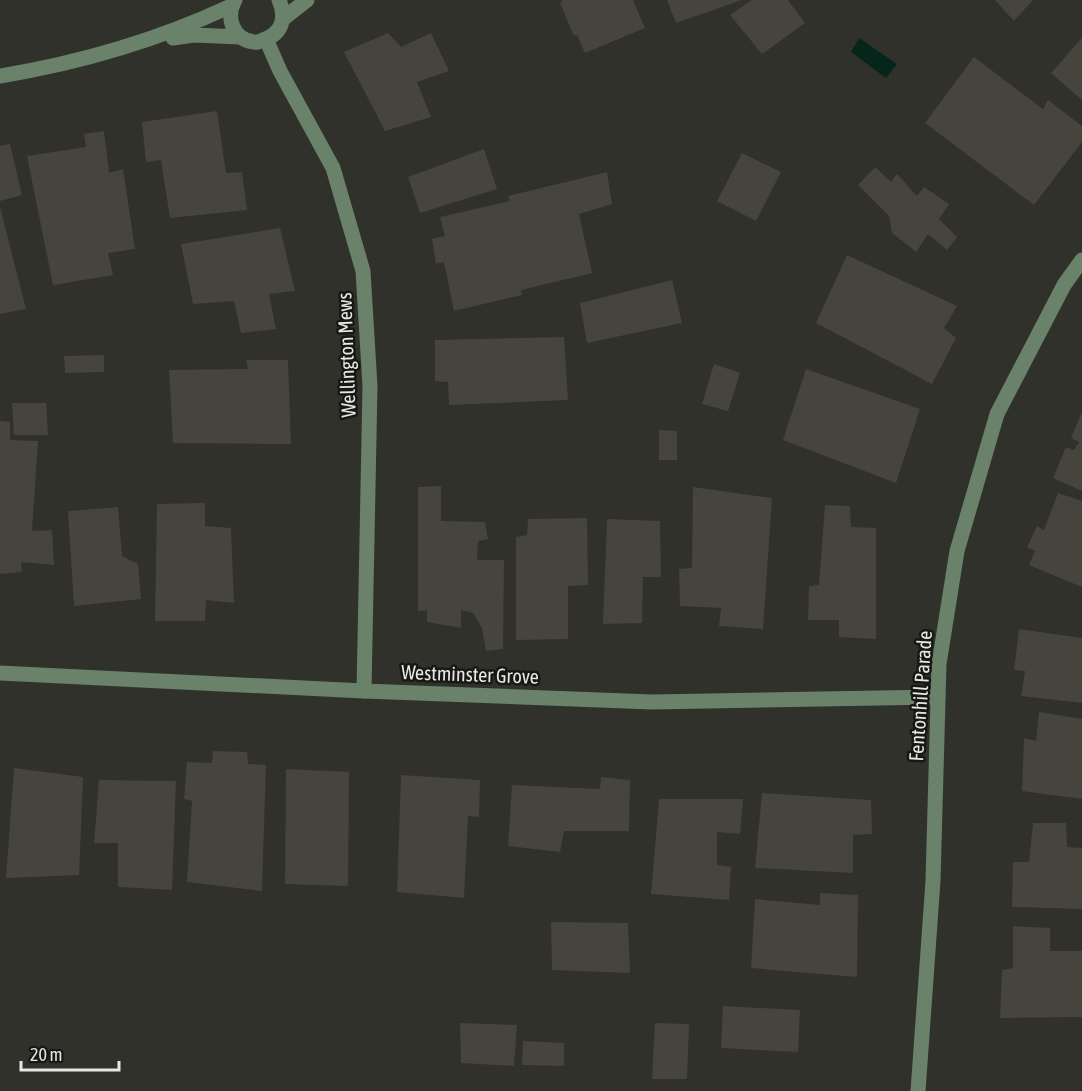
<svg xmlns="http://www.w3.org/2000/svg" width="1082" height="1091" font-family="'Asap Condensed',sans-serif">
	<style>
		.water { fill: #06261c }
		.building { fill: #46443d }
		.lines { fill: none; stroke-linecap: round; stroke-linejoin: round }
		.minor { stroke: #698269; stroke-width: 15 }
		.labels { text-anchor: middle; dominant-baseline: central; stroke-width: 5; stroke-linejoin: round; paint-order: stroke }
		.street-label { font-size: 20px; fill: #e7e8e4; stroke: #171815 }
	</style>
	<rect width="100%" height="100%" fill="#2f312a"/>
	<polygon class="water" points="859,38 897,64 886,78 851,52"/>
	<g class="building">
		<polygon points="563,0 633,0 645,28 585,53 577,35 574,36 560,3"/>
		<polygon points="667,0 742,0 676,23"/>
		<polygon points="752,0 788,0 805,23 762,54 730,15"/>
		<polygon points="995,0 1033,0 1014,21"/>
		<polygon points="388,33 401,47 431,33 449,71 417,82 431,117 385,131 344,52"/>
		<polygon points="1082,38 1082,100 1051,73"/>
		<polygon points="974,57 1043,109 1048,100 1082,126 1082,142 1034,205 925,123"/>
		<polygon points="217,111 226,173 242,172 247,210 170,218 161,160 146,162 142,122"/>
		<polygon points="104,131 109,173 123,169 135,249 108,253 113,275 53,285 27,156 86,147 84,134"/>
		<polygon points="10,144 22,195 0,201 0,146"/>
		<polygon points="484,149 497,189 420,213 408,177"/>
		<polygon points="742,153 781,172 756,221 717,201"/>
		<polygon points="875,167 891,182 897,174 917,196 924,187 949,204 939,219 957,237 947,250 928,234 916,252 892,233 889,216 858,185"/>
		<polygon points="607,172 612,204 579,214 592,273 521,290 522,295 454,311 444,262 436,264 432,239 445,236 440,217 510,201 508,196"/>
		<polygon points="0,207 26,309 0,314"/>
		<polygon points="280,228 295,291 269,294 276,329 241,333 234,301 193,304 181,244"/>
		<polygon points="847,255 957,306 944,328 956,338 932,384 816,323"/>
		<polygon points="672,280 682,323 587,343 580,303"/>
		<polygon points="564,337 568,400 449,405 448,382 435,381 435,340"/>
		<polygon points="104,355 104,372 65,373 64,356"/>
		<polygon points="246,360 288,360 291,444 173,443 169,370 248,369"/>
		<polygon points="714,364 740,373 728,411 702,404"/>
		<polygon points="806,369 920,409 896,483 783,440"/>
		<polygon points="12,403 46,403 48,435 14,435"/>
		<polygon points="1082,412 1082,491 1053,478 1066,447 1074,450 1079,442 1071,438"/>
		<polygon points="0,421 10,422 10,440 38,441 32,531 52,530 54,565 21,562 22,572 0,574"/>
		<polygon points="659,430 677,431 677,460 659,460"/>
		<polygon points="441,486 441,521 485,522 488,539 478,541 477,560 504,560 503,649 486,651 482,628 473,613 461,610 461,628 427,622 427,610 418,611 418,487"/>
		<polygon points="693,487 772,498 763,629 719,626 721,608 680,606 679,569 692,568"/>
		<polygon points="1058,493 1082,501 1082,587 1029,565 1035,551 1027,547 1037,526 1044,530"/>
		<polygon points="205,503 205,526 231,528 234,603 206,600 205,621 155,621 157,504"/>
		<polygon points="825,505 850,506 851,527 876,528 876,639 839,637 839,620 808,620 809,586 819,585"/>
		<polygon points="118,507 122,556 138,564 141,599 74,606 68,511"/>
		<polygon points="587,518 588,585 568,586 568,639 516,640 516,537 527,535 528,519"/>
		<polygon points="607,519 660,521 661,577 643,577 642,623 603,624"/>
		<polygon points="1019,629 1082,638 1082,703 1021,696 1025,671 1014,670"/>
		<polygon points="1039,712 1082,719 1082,799 1022,791 1024,738 1036,741"/>
		<polygon points="213,751 247,752 248,764 266,765 262,891 187,882 192,801 184,799 187,762 212,763"/>
		<polygon points="14,768 83,777 79,875 6,878"/>
		<polygon points="286,769 349,772 348,886 285,884"/>
		<polygon points="401,775 480,780 479,817 468,816 464,898 397,892"/>
		<polygon points="601,777 630,780 629,831 564,831 560,852 508,846 512,785 600,789"/>
		<polygon points="99,780 176,781 172,890 118,887 118,843 94,843"/>
		<polygon points="762,793 871,800 872,834 853,835 853,873 755,868"/>
		<polygon points="659,799 743,799 740,834 717,832 717,865 731,867 729,900 651,894"/>
		<polygon points="1033,823 1066,823 1067,847 1082,848 1082,909 1012,907 1013,862 1029,862"/>
		<polygon points="820,893 858,895 857,977 751,968 755,899 820,905"/>
		<polygon points="551,922 628,923 630,973 552,970"/>
		<polygon points="1013,926 1050,928 1050,951 1082,951 1082,1017 1000,1018 1002,970 1013,968"/>
		<polygon points="723,1006 800,1010 798,1052 721,1048"/>
		<polygon points="460,1023 517,1025 514,1066 461,1063"/>
		<polygon points="655,1023 689,1024 687,1079 652,1079"/>
		<polygon points="523,1041 564,1043 564,1066 522,1065"/>
	</g>
	<g class="lines">
		<g class="minor">
			<path d="M235,0C225,17 233,40 254,42C256,43 261,41 263,40C282,34 287,18 279,0"/>
			<polyline points="284,18 307,0"/>
			<polyline points="173,38 194,35 240,37"/>
			<polyline points="266,39 280,71 333,168 363,271 370,386 364,691"/>
			<path d="M0,76C79,63 158,40 231,6"/>
			<polyline points="0,673 364,691 652,702 938,697"/>
			<polyline points="918,1091 933,881 939,664 957,551 997,414 1064,285 1082,260"/>
		</g>
	</g>
	<g class="labels">
		<g class="street-label">
			<text transform="translate(346 355) rotate(-92)">Wellington Mews</text>
			<text transform="translate(470 674) rotate(2)">Westminster Grove</text>
			<text transform="translate(920 696) rotate(-86)">Fentonhill Parade</text>
		</g>
	</g>
	<path d="M21 1061v9h98v-9" fill="none" stroke="#e7e8e4" stroke-width="3"/>
	<text x="30" y="1061" font-size="18" fill="#e7e8e4" stroke="#171815" stroke-width="4.5" paint-order="stroke">20 m</text>
</svg>
